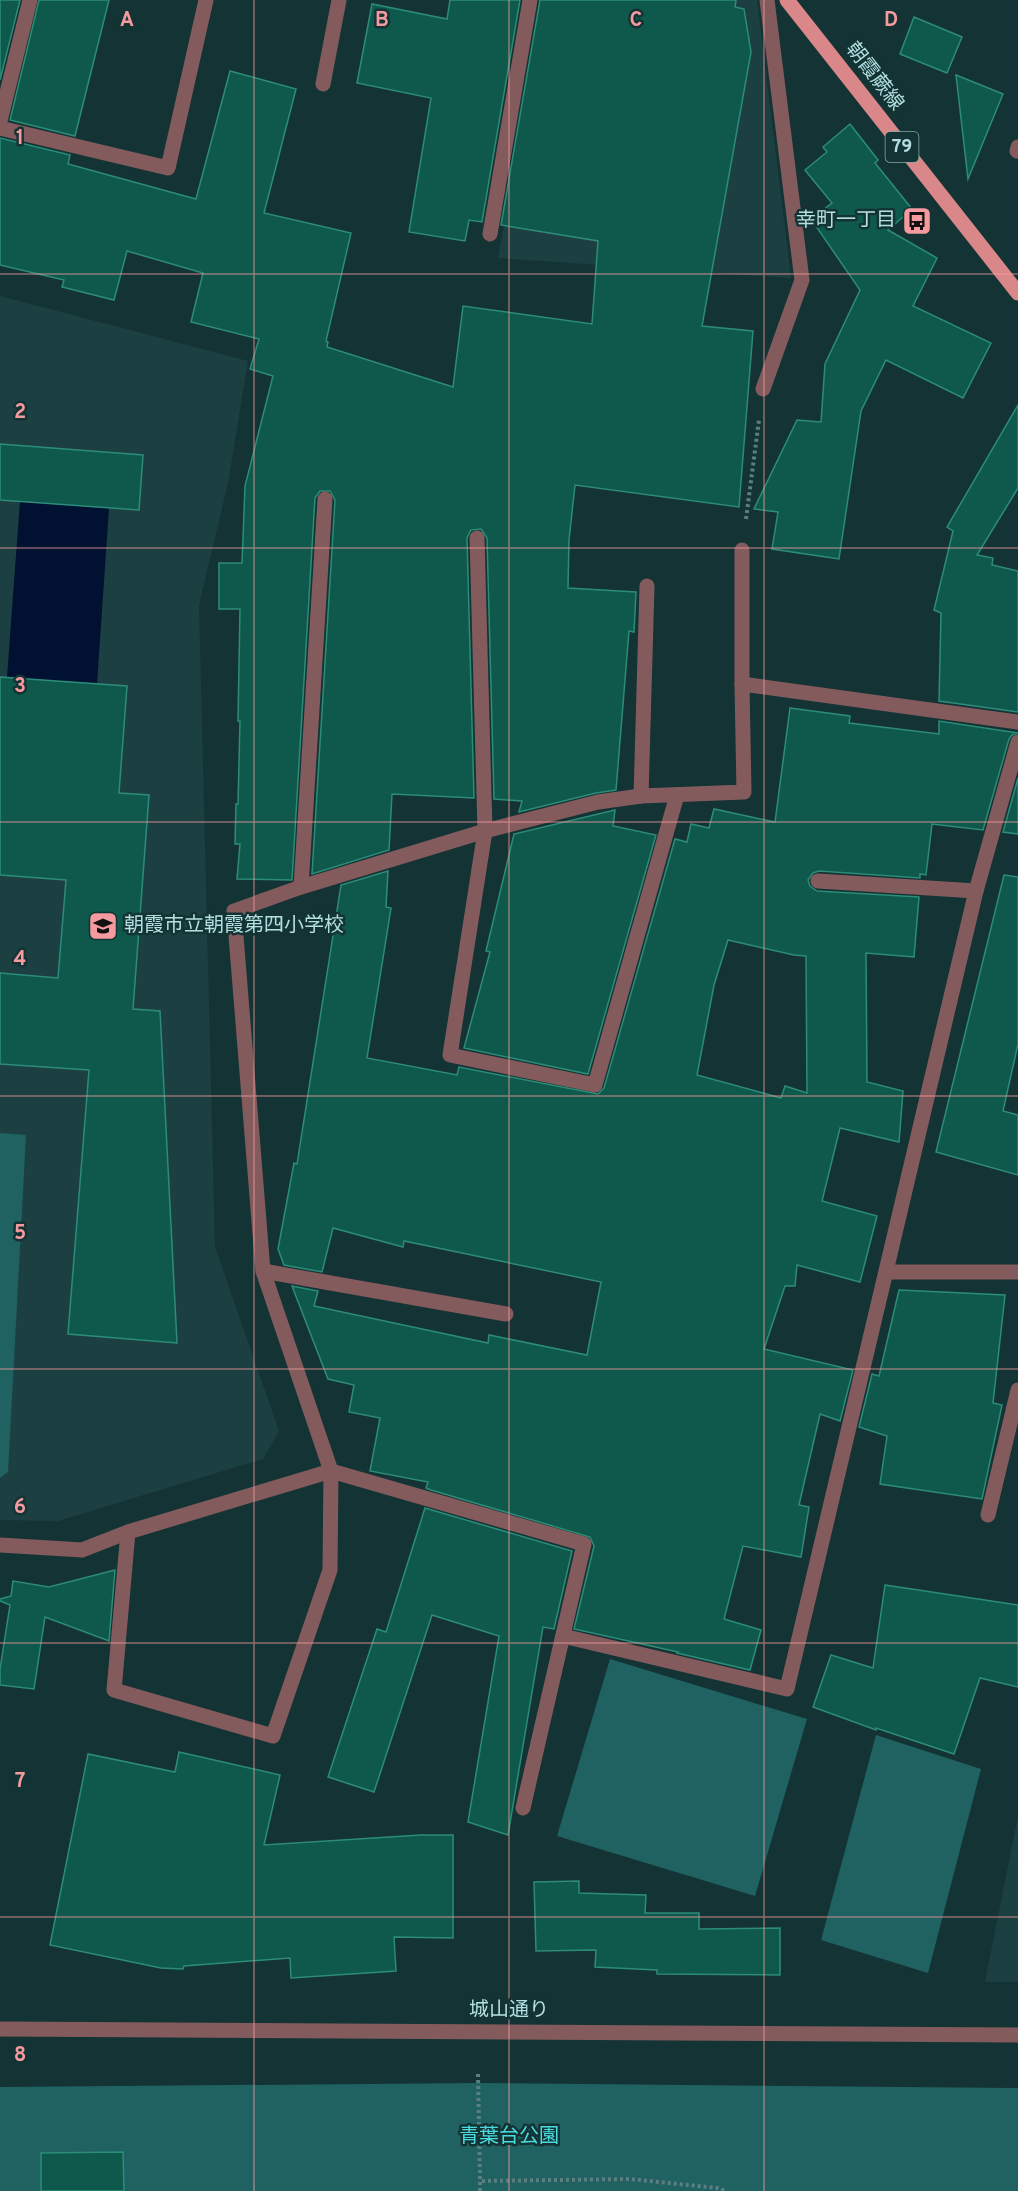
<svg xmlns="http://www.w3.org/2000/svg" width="1018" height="2191" font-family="Overpass,'Noto Sans JP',sans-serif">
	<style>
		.built { fill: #1c4041 }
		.green { fill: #206162 }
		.water { fill: #001132 }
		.building { fill: #0e594b; stroke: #2d8c79; stroke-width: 1.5; fill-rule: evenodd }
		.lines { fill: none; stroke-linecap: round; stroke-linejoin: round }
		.path { stroke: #5b7f80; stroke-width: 4; stroke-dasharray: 3 3; stroke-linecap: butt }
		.minor { stroke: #845b5d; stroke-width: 15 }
		.major { stroke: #da878a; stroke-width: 15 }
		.grid { fill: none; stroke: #f59b9f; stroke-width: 1.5; stroke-opacity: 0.55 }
		.labels { text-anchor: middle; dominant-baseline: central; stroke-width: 5; stroke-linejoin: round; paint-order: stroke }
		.shield { fill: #143334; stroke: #83abac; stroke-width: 1.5 }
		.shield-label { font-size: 18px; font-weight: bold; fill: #b3dfe0 }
		.street-label { font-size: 20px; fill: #b3dfe0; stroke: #143334 }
		.poi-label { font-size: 20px; fill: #b3dfe0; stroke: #143334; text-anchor: end }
		.park-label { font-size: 20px; fill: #4adbde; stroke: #143334 }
		.grid-label { font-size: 20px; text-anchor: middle; font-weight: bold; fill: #f59b9f; stroke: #143334; stroke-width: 5; stroke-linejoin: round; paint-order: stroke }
	</style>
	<rect width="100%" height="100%" fill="#143334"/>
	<g class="built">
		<polygon points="546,0 757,0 791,278 498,258"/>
		<polygon points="0,296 248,361 228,483 199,605 215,1247 279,1431 263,1459 58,1521 0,1520"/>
		<polygon points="1018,1816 1018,1982 985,1982"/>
	</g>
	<g class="green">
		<polygon points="0,1133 26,1135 8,1472 0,1478"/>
		<polygon points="610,1659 807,1719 755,1896 557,1836"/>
		<polygon points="876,1735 981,1769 928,1973 821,1940"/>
		<polygon points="479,2083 1018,2088 1018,2191 0,2191 0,2087"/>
	</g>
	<polygon class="water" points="20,501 109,508 97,684 7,677"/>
	<g class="building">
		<polygon points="0,0 20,0 0,80"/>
		<polygon points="39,0 109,0 75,136 10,120"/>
		<polygon points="450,0 520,0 482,222 469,220 465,241 409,232 431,98 357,83 372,4 447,19"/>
		<polygon points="540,0 736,0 735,7 744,9 751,52 702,326 753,331 739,507 575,485 569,540 568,588 636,592 634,632 629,631 616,790 596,793 519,812 522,801 494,799 487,538 481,529 471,530 467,538 474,798 392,794 389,850 312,874 335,500 330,491 320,491 315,498 292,880 237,879 240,844 235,844 236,804 238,804 240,721 238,721 240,609 219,609 219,563 242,563 245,486 273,376 250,369 259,339 191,322 203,273 127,251 114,300 62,287 64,280 0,265 0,138 70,155 68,164 196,199 230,71 296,89 264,213 351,233 326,341 328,342 327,347 453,387 463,306 592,324 598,241 501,225"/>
		<polygon points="914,17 962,37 947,73 900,54"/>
		<polygon points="956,75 1003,94 968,179"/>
		<polygon points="850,124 878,160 875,163 912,209 888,230 937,258 913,306 991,343 963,398 886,360 861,411 839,559 772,549 778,512 754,509 797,420 821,422 825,364 860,290 811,219 832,203 805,170 827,152 823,147"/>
		<polygon points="1018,405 1018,488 977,555 993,558 992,565 1018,571 1018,712 939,701 941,613 934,610 953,531 947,527"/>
		<polygon points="0,444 143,455 139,510 0,500"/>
		<polygon points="0,677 127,686 119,793 149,795 133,1009 160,1011 177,1343 68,1334 89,1070 0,1064 0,973 58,978 66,880 0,875"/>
		<path d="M790,708L850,716L849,723L939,734V721L1018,733L1012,735L1009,739L983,830L932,824L926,875L920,874V878L819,871L813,873L808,880L810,886L817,891L919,897L914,957L866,953L867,1082L903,1091L899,1142L840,1128L822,1201L877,1216L860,1282L797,1265L795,1286H785L764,1349L853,1370L840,1421L820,1414L799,1505L809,1507L801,1557L743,1546L724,1619L761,1630L750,1670L677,1653L678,1652L574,1629L594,1546L590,1537L431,1490L426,1488L428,1482L370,1471L380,1418L349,1412L354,1385L328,1379L292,1286L318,1291L314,1306L488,1343L489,1335L587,1355L601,1282L404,1241L403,1247L333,1228L322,1272L284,1265L278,1249L294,1163L297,1164L341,885L388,871L386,907L391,908L367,1058L457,1075L459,1067L598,1094L604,1088L675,839L687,842L691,824L709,828L714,809L775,822ZM728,940L794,955L806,956L807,1093L785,1086L781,1098L697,1075L714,985Z"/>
		<polygon points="1018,778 1018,834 1003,832"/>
		<polygon points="615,810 613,826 656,835 588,1074 464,1048 490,952 486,951 514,834"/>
		<polygon points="1004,875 1018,877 1018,1044 1003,1111 1018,1115 1018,1175 936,1152"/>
		<polygon points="899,1290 1005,1295 993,1403 1002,1405 982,1499 880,1484 887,1436 859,1427 872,1374 879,1376"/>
		<polygon points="425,1508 572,1551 554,1629 543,1627 508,1835 468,1822 499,1636 432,1615 374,1792 328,1777 377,1629 386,1632"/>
		<polygon points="115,1570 109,1641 45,1617 34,1689 0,1685 0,1669 10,1605 0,1601 0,1599 11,1596 13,1581 49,1587"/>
		<polygon points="885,1585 1018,1605 1018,1687 980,1678 954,1754 876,1728 876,1730 813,1707 831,1655 873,1668"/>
		<polygon points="179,1752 280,1775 264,1845 421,1835 453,1835 453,1938 394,1937 396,1971 291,1978 290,1958 184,1966 183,1969 161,1968 50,1945 88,1754 175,1772"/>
		<polygon points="579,1881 579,1893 646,1895 645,1913 699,1913 699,1929 780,1928 780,1975 657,1974 657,1970 595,1967 596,1950 536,1951 534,1882"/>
		<polygon points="123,2152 124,2191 41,2191 41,2153"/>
	</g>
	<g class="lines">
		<g class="path">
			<polyline points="746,519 759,420"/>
			<polyline points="478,2074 480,2181"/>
			<polyline points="480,2191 480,2181 630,2179 717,2188 726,2191"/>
		</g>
		<g class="minor">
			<polyline points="323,84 339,0"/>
			<polyline points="0,121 30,0"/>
			<polyline points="0,128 168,168 206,0"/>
			<polyline points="1017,151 1018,147"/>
			<polyline points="490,234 530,0"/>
			<polyline points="763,389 802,280 767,0"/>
			<polyline points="477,538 485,831 450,1055 595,1085 677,795"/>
			<polyline points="742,550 742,684"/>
			<polyline points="641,796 647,586"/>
			<polyline points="818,881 976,891"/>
			<polyline points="301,887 325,499"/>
			<polyline points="263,1271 506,1314"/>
			<polyline points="887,1272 1018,1272"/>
			<polyline points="988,1515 1018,1390"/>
			<polyline points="128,1532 114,1690 273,1736 330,1570 331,1471 263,1271 234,911 301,887 485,831 598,802 641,796 744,792 742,684 1018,722"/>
			<polyline points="0,1545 82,1550 128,1532 331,1471 584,1544 523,1808"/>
			<polyline points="563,1636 787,1689 976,891 1018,742"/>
			<polyline points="0,2029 1018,2035"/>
		</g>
		<polyline class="major" points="787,0 1018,293"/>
	</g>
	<path class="grid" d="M254,0V2191M509,0V2191M764,0V2191M0,274H1018M0,548H1018M0,822H1018M0,1096H1018M0,1369H1018M0,1643H1018M0,1917H1018"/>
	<defs>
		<g id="bus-square" transform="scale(1.5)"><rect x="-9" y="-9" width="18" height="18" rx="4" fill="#f59b9f" stroke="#143334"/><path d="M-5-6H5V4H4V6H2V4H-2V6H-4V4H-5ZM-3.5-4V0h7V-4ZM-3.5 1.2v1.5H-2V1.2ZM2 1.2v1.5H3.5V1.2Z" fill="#111"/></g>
		<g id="school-square" transform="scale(1.5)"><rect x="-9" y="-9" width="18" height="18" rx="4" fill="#f59b9f" stroke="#143334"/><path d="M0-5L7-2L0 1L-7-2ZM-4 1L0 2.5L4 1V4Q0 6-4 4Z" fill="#111"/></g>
	</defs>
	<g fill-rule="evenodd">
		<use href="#bus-square" x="917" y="221"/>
		<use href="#school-square" x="103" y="926"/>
	</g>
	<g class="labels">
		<rect class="shield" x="885.5" y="132" width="33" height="30" rx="4.5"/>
		<g class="shield-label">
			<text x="902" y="147">79</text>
		</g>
		<g class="street-label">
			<text transform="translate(874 77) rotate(52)">朝霞蕨線</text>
			<text x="509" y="2011">城山通り</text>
		</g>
		<g class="poi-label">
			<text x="896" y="221">幸町一丁目</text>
			<text x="124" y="926" text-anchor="start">朝霞市立朝霞第四小学校</text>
		</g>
		<g class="park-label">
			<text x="509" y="2137">青葉台公園</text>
		</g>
	</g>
	<g class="grid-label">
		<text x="127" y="26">A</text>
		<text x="382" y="26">B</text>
		<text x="636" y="26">C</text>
		<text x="891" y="26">D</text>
		<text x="20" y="144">1</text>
		<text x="20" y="418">2</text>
		<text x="20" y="692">3</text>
		<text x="20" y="965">4</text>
		<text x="20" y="1239">5</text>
		<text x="20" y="1513">6</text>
		<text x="20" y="1787">7</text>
		<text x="20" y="2061">8</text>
	</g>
</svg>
